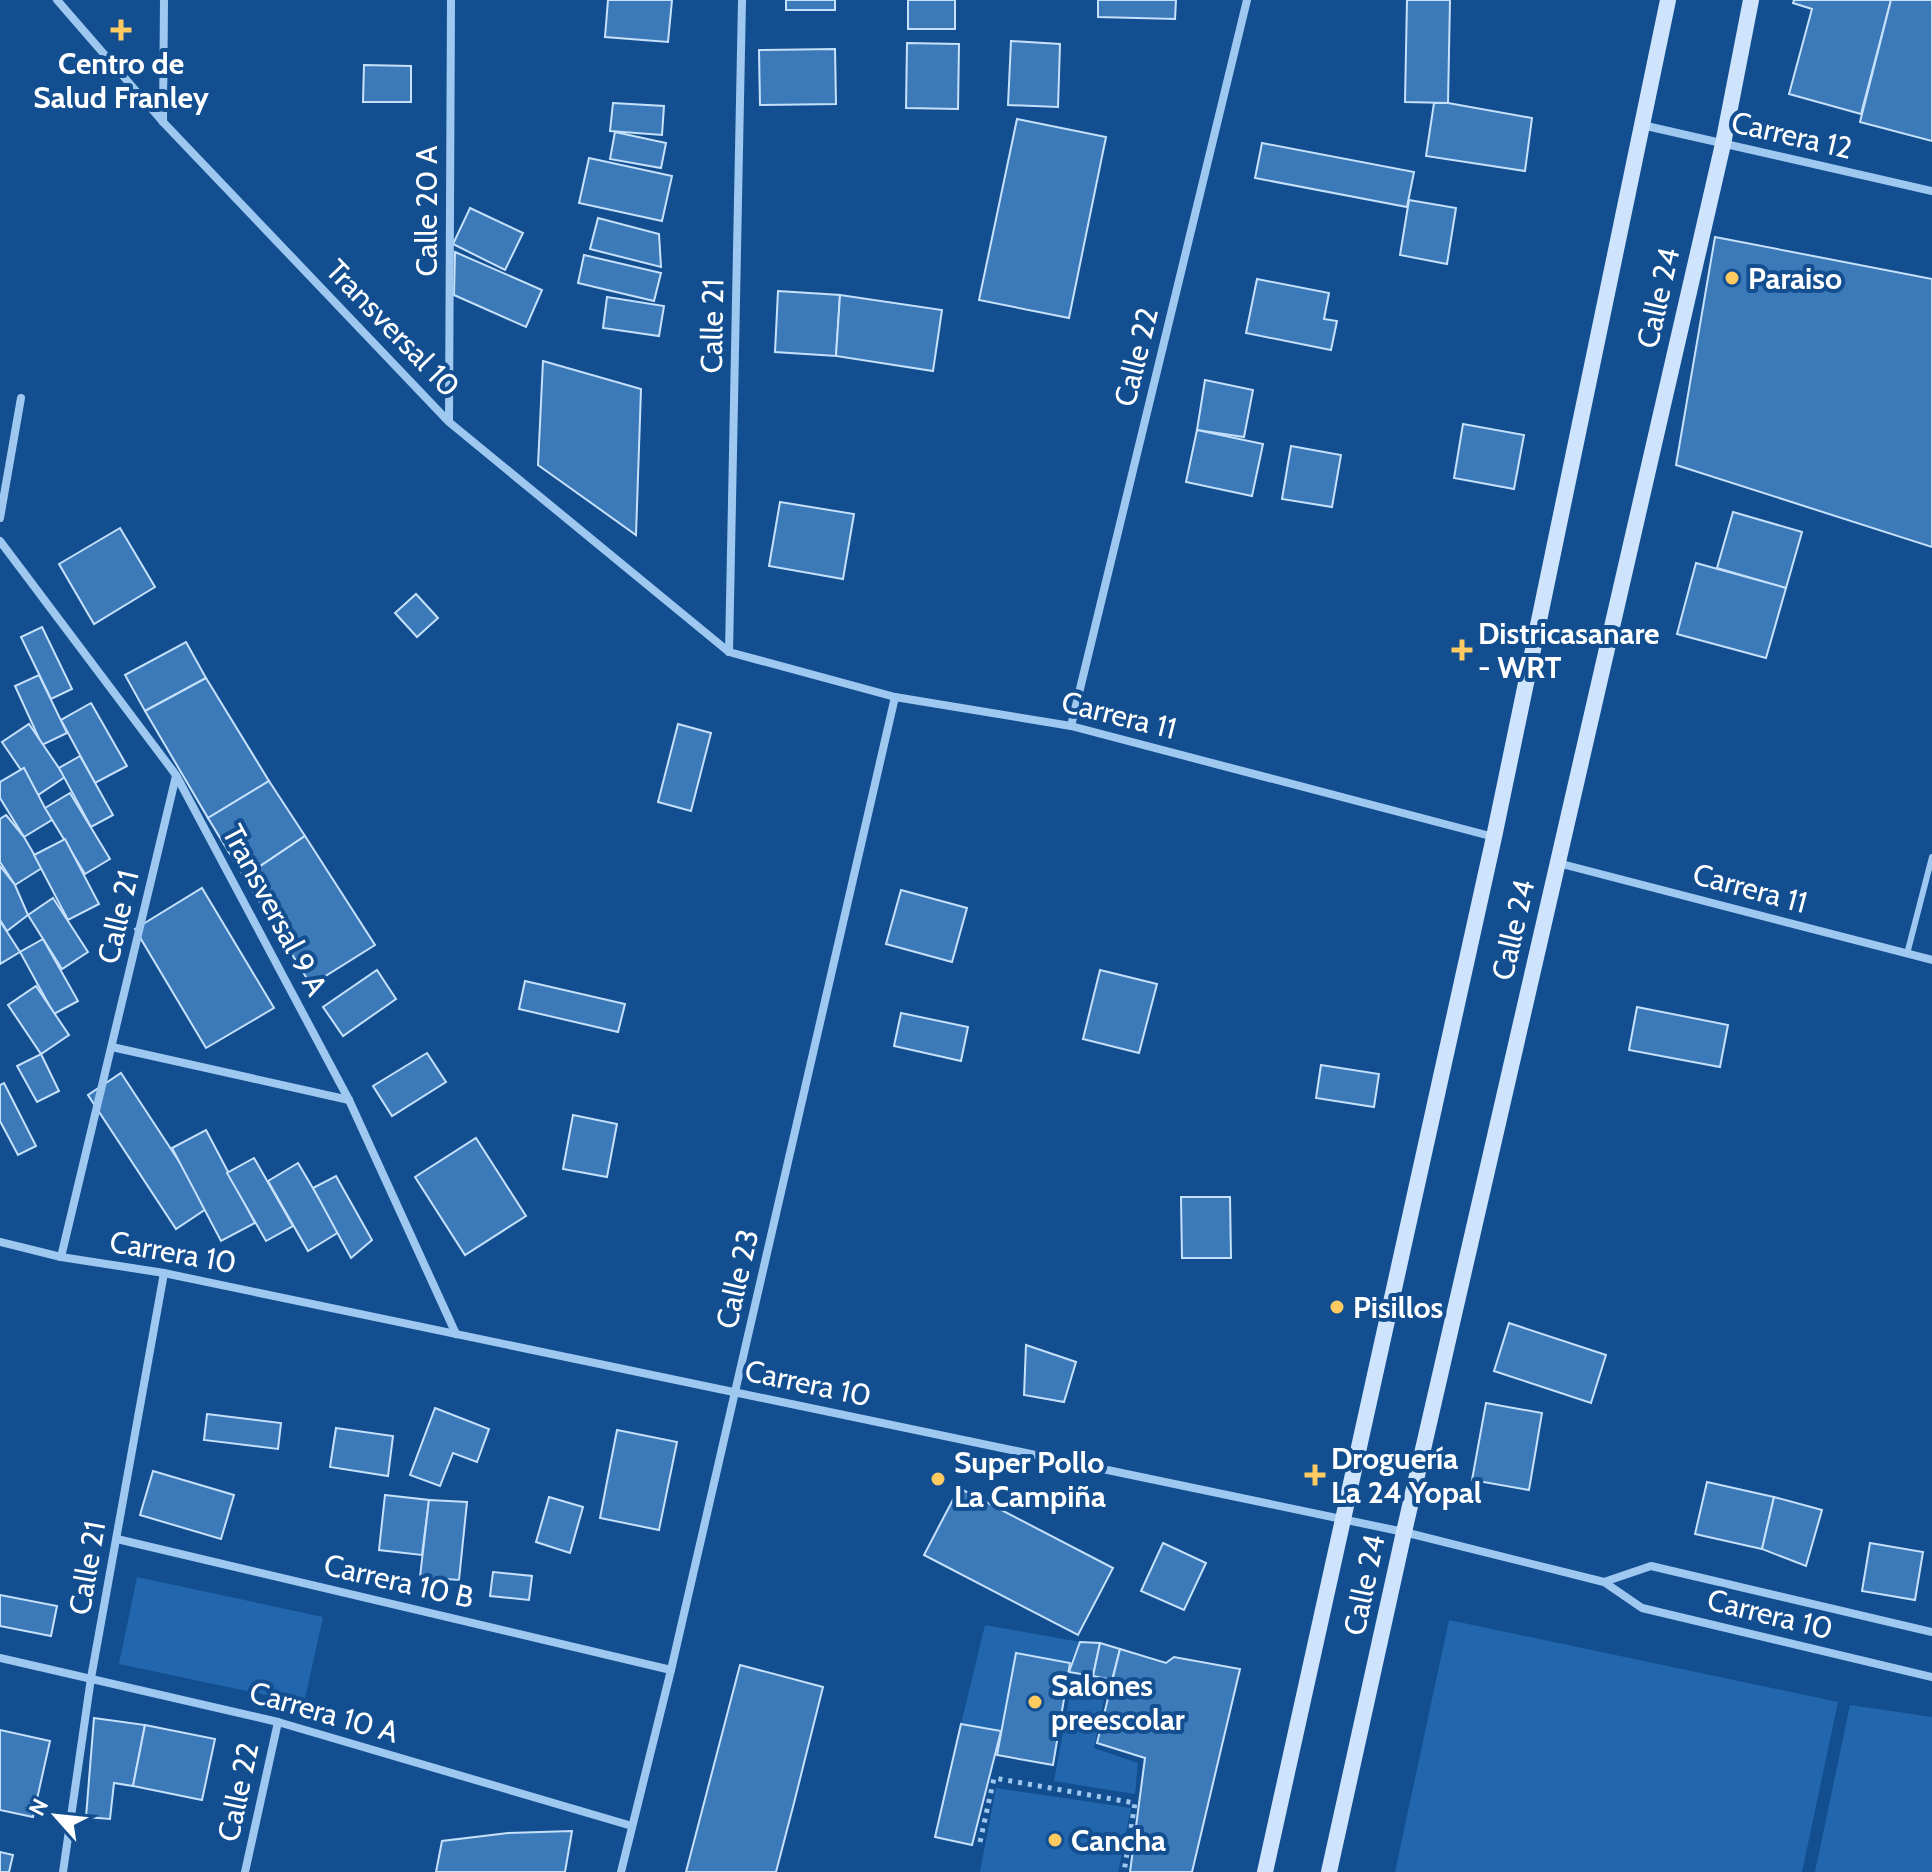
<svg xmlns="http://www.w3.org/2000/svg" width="1932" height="1872" font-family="Cabin,sans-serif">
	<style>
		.green { fill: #2267ad }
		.building { fill: #3c79b9; stroke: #c6e1fc; stroke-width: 2 }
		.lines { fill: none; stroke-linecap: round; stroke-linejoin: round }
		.path { stroke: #9fc8f1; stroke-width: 5; stroke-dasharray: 4 6; stroke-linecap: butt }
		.lane { stroke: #9fc8f1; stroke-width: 6 }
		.street { stroke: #9fc8f1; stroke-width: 8 }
		.secondary { stroke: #cee4fc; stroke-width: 16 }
		.poi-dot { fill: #ffca60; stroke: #134f90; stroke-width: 3 }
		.labels { text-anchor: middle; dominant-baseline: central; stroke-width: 8; stroke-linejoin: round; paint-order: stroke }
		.poi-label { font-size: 30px; font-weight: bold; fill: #fff; stroke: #134f90; text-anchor: start }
		.street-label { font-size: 30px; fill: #fff; stroke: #134f90 }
	</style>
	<rect width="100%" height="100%" fill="#134f90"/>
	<g class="green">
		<polygon points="137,1577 323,1617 304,1703 119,1664"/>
		<polygon points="1449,1620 1838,1702 1802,1872 1395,1872"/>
		<polygon points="985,1625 1080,1642 1070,1663 1016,1653 1001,1731 961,1724"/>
		<polygon points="1073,1678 1107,1685 1094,1748 1138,1763 1135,1794 1054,1781"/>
		<polygon points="1850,1705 1932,1717 1932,1872 1815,1872"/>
		<polygon points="996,1788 1131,1808 1118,1872 980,1872"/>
	</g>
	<g class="building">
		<polygon points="608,0 672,0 668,42 605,37"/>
		<rect x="786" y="0" width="49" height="10"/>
		<rect x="908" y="0" width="47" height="29"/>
		<polygon points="1098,0 1176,0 1175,19 1098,17"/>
		<polygon points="1407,0 1450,0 1448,103 1405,102"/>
		<polygon points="1794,0 1891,0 1861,114 1789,94 1812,9 1793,3"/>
		<polygon points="1891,0 1932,0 1932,141 1860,122"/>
		<polygon points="1011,41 1060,44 1058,107 1008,105"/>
		<polygon points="907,43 959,44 958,109 906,108"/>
		<polygon points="835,49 836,104 760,105 759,50"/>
		<polygon points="364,65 411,66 411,102 363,102"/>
		<polygon points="613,103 664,106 662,135 610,131"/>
		<polygon points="1434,103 1448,103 1532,118 1525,171 1426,156"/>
		<polygon points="1017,119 1106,137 1069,318 979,300"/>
		<polygon points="615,132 666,143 661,168 610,159"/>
		<polygon points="1262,143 1414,172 1407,207 1255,178"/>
		<polygon points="589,158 672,176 662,221 579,203"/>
		<polygon points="1409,200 1456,208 1447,264 1400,255"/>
		<polygon points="470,208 523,233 505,270 453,244"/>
		<polygon points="598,218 659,234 661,267 590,249"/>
		<polygon points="1715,237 1932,279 1932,547 1676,465"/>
		<polygon points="455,252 542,290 526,327 454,295"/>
		<polygon points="584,255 661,273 654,301 578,283"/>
		<polygon points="1257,279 1329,293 1324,319 1337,321 1331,350 1246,333"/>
		<polygon points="778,291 840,295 836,356 775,352"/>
		<polygon points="840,295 942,310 933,371 836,356"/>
		<polygon points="607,297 664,306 659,336 603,328"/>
		<polygon points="543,361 641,389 636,535 538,465"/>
		<polygon points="1205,380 1253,390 1244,437 1197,430"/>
		<polygon points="1463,424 1524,435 1514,489 1454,478"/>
		<polygon points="1197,430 1263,444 1252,496 1186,482"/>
		<polygon points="1291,446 1341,455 1332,507 1282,499"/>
		<polygon points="780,502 854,514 843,579 769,566"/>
		<polygon points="1733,512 1802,532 1786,588 1717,568"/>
		<polygon points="120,528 155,587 94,624 59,564"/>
		<polygon points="1696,563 1786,588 1766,658 1677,634"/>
		<polygon points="416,594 438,618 417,637 395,613"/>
		<polygon points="42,627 72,689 51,699 21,637"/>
		<polygon points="186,642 206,678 145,711 125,675"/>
		<polygon points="39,675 67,733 42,745 15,686"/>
		<polygon points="206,678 269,781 208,818 145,711"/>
		<polygon points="91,703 127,766 95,783 61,720"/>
		<polygon points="29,724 65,777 38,795 2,742"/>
		<polygon points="678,724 711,733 691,811 658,802"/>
		<polygon points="80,756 113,815 91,827 59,768"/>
		<polygon points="24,768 45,808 55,818 24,837 0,798 0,782"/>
		<polygon points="269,781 305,836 244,877 208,818"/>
		<polygon points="70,793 110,859 85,874 45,808"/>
		<polygon points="6,815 24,837 42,868 15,885 0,862 0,819"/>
		<polygon points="305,836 375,945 311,985 244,877"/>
		<polygon points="65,839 99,904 68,920 34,855"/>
		<polygon points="0,866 15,885 28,915 7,931 0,920"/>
		<polygon points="202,888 274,1008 206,1048 135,929"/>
		<polygon points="901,890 967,908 952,962 886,944"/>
		<polygon points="53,898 88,952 62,969 28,915"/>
		<polygon points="0,921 20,952 0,964"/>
		<polygon points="43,939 78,1001 54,1014 20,952"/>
		<polygon points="377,970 396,999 343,1036 323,1007"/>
		<polygon points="1100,970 1157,984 1139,1053 1083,1039"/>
		<polygon points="525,981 625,1004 618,1032 519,1009"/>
		<polygon points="36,986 69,1035 41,1054 8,1005"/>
		<polygon points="1637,1007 1728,1025 1720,1067 1629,1050"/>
		<polygon points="901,1013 968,1027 961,1061 894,1046"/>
		<polygon points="427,1053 446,1082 392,1116 373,1086"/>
		<polygon points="41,1054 59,1091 37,1102 17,1066"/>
		<polygon points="1321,1065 1379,1074 1374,1107 1316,1098"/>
		<polygon points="121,1073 209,1207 176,1229 88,1095"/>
		<polygon points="4,1083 36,1146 18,1155 0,1121 0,1085"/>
		<polygon points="573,1115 617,1124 607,1177 563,1169"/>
		<polygon points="206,1130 255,1223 221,1241 172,1148"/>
		<polygon points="476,1138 526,1216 465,1255 415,1177"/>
		<polygon points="254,1158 293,1226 266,1241 227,1173"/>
		<polygon points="298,1163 339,1232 308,1251 268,1181"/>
		<polygon points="336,1176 372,1240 351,1258 313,1188"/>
		<polygon points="1181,1197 1230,1197 1231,1258 1182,1258"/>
		<polygon points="1509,1323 1606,1355 1591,1403 1494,1371"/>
		<polygon points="1026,1345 1076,1362 1064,1402 1024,1395"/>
		<polygon points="1486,1403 1542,1413 1529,1490 1472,1480"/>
		<polygon points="435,1408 489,1429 477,1462 453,1453 440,1486 410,1475"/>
		<polygon points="207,1414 281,1423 278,1449 204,1440"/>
		<polygon points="336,1428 393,1436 388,1476 330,1467"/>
		<polygon points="617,1430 677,1442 659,1530 600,1518"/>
		<polygon points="153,1471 234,1495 221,1539 140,1515"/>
		<polygon points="1707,1482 1774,1497 1762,1549 1695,1534"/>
		<polygon points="959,1488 1113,1568 1078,1635 924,1555"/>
		<polygon points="385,1495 429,1500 422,1555 379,1550"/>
		<polygon points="549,1497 583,1507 570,1553 536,1542"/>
		<polygon points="1774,1497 1822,1510 1806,1566 1762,1549"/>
		<polygon points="429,1500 467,1502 459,1580 420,1577"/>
		<polygon points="1163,1543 1206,1563 1184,1610 1141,1591"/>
		<polygon points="1870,1543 1923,1552 1915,1600 1862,1591"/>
		<polygon points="493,1572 532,1576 529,1600 490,1596"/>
		<polygon points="0,1595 57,1606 51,1636 0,1626"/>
		<polygon points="1080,1642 1100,1643 1093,1676 1069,1672"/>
		<polygon points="1100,1643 1120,1649 1112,1680 1093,1676"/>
		<polygon points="1120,1649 1166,1663 1174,1657 1240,1669 1192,1872 1130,1872 1145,1758 1097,1743"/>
		<polygon points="1016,1653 1070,1663 1053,1765 997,1755"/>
		<polygon points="740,1665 823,1687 794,1803 776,1872 686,1872"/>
		<polygon points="94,1718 145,1725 133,1786 114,1783 110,1819 86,1817"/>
		<polygon points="961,1724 1001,1731 972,1845 935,1837"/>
		<polygon points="145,1725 215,1739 202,1800 133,1786"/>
		<polygon points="0,1730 50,1741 33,1817 0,1810"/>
		<polygon points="572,1831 565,1872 436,1872 442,1841 508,1833"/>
		<polygon points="0,1852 13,1855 9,1872 0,1872"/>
	</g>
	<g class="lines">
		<polyline class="path" points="980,1842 994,1778 1135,1803 1124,1872"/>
		<polyline class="lane" points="1907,954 1932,857"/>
		<g class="street">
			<polyline points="57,0 163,122 449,422 729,652 895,697 1071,726 1494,837"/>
			<polyline points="163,122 164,0"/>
			<polyline points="1642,125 1932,191"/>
			<polyline points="449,421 451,0"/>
			<polyline points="0,518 21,398"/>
			<polyline points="0,541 176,775 349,1100 456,1334"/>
			<polyline points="729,652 742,0"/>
			<polyline points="1071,726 1247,0"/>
			<polyline points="1558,863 1932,960"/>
			<polyline points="112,1047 349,1100"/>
			<polyline points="0,1242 61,1257 164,1273 1404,1532 1604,1582 1642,1608 1932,1677"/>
			<polyline points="61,1257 176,776"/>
			<polyline points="117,1539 671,1670"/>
			<polyline points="1604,1582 1651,1566 1932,1632"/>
			<polyline points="0,1658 278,1722 632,1826"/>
			<polyline points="63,1872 91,1678 164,1273"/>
			<polyline points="245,1872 278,1722"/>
			<polyline points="621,1872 671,1670 895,697"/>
		</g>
		<g class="secondary">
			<polyline points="1265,1872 1494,837 1668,0"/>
			<polyline points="1329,1872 1404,1532 1723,144 1751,0"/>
		</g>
	</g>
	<g class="poi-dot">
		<path d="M117 18h8v8h8v8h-8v8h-8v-8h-8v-8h8z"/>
		<circle cx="1732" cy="278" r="8"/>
		<path d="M1458 638h8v8h8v8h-8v8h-8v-8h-8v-8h8z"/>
		<circle cx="1337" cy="1307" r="8"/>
		<path d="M1311 1463h8v8h8v8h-8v8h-8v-8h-8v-8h8z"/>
		<circle cx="938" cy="1479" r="8"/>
		<circle cx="1035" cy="1702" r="8"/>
		<circle cx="1055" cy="1840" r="8"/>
	</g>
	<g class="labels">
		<g class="poi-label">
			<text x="121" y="63" text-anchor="middle">Centro de<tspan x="121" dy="34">Salud Franley</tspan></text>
			<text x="1748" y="278">Paraiso</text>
			<text x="1478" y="633">Districasanare<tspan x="1478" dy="34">- WRT</tspan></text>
			<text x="1353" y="1307">Pisillos</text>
			<text x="1331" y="1458">Droguería<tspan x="1331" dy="34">La 24 Yopal</tspan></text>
			<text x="954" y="1462">Super Pollo<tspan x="954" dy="34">La Campiña</tspan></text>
			<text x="1051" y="1685">Salones<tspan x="1051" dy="34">preescolar</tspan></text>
			<text x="1071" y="1840">Cancha</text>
		</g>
		<g class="street-label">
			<text transform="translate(1792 135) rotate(13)">Carrera 12</text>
			<text transform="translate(426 211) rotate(-90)">Calle 20 A</text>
			<text transform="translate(1658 298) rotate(-77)">Calle 24</text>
			<text transform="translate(712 326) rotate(-89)">Calle 21</text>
			<text transform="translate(393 328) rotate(46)">Transversal 10</text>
			<text transform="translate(1136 357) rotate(-76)">Calle 22</text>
			<text transform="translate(1119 715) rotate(14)">Carrera 11</text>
			<text transform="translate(1750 888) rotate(15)">Carrera 11</text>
			<text transform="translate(275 910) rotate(62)">Transversal 9 A</text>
			<text transform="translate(118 917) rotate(-77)">Calle 21</text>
			<text transform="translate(1513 930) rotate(-77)">Calle 24</text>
			<text transform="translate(173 1252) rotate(10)">Carrera 10</text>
			<text transform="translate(737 1279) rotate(-77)">Calle 23</text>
			<text transform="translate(808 1383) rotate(12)">Carrera 10</text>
			<text transform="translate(87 1568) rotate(-80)">Calle 21</text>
			<text transform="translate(399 1581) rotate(13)">Carrera 10 B</text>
			<text transform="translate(1364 1585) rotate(-78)">Calle 24</text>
			<text transform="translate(1770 1614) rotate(14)">Carrera 10</text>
			<text transform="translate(324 1712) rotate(16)">Carrera 10 A</text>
			<text transform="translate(238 1792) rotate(-78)">Calle 22</text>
		</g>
	</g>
	<g transform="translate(56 1816) rotate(297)" stroke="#134f90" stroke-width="6" paint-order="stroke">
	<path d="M0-6L14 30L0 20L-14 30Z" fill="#ffffff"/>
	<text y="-12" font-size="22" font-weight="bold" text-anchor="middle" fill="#ffffff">N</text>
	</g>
</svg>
